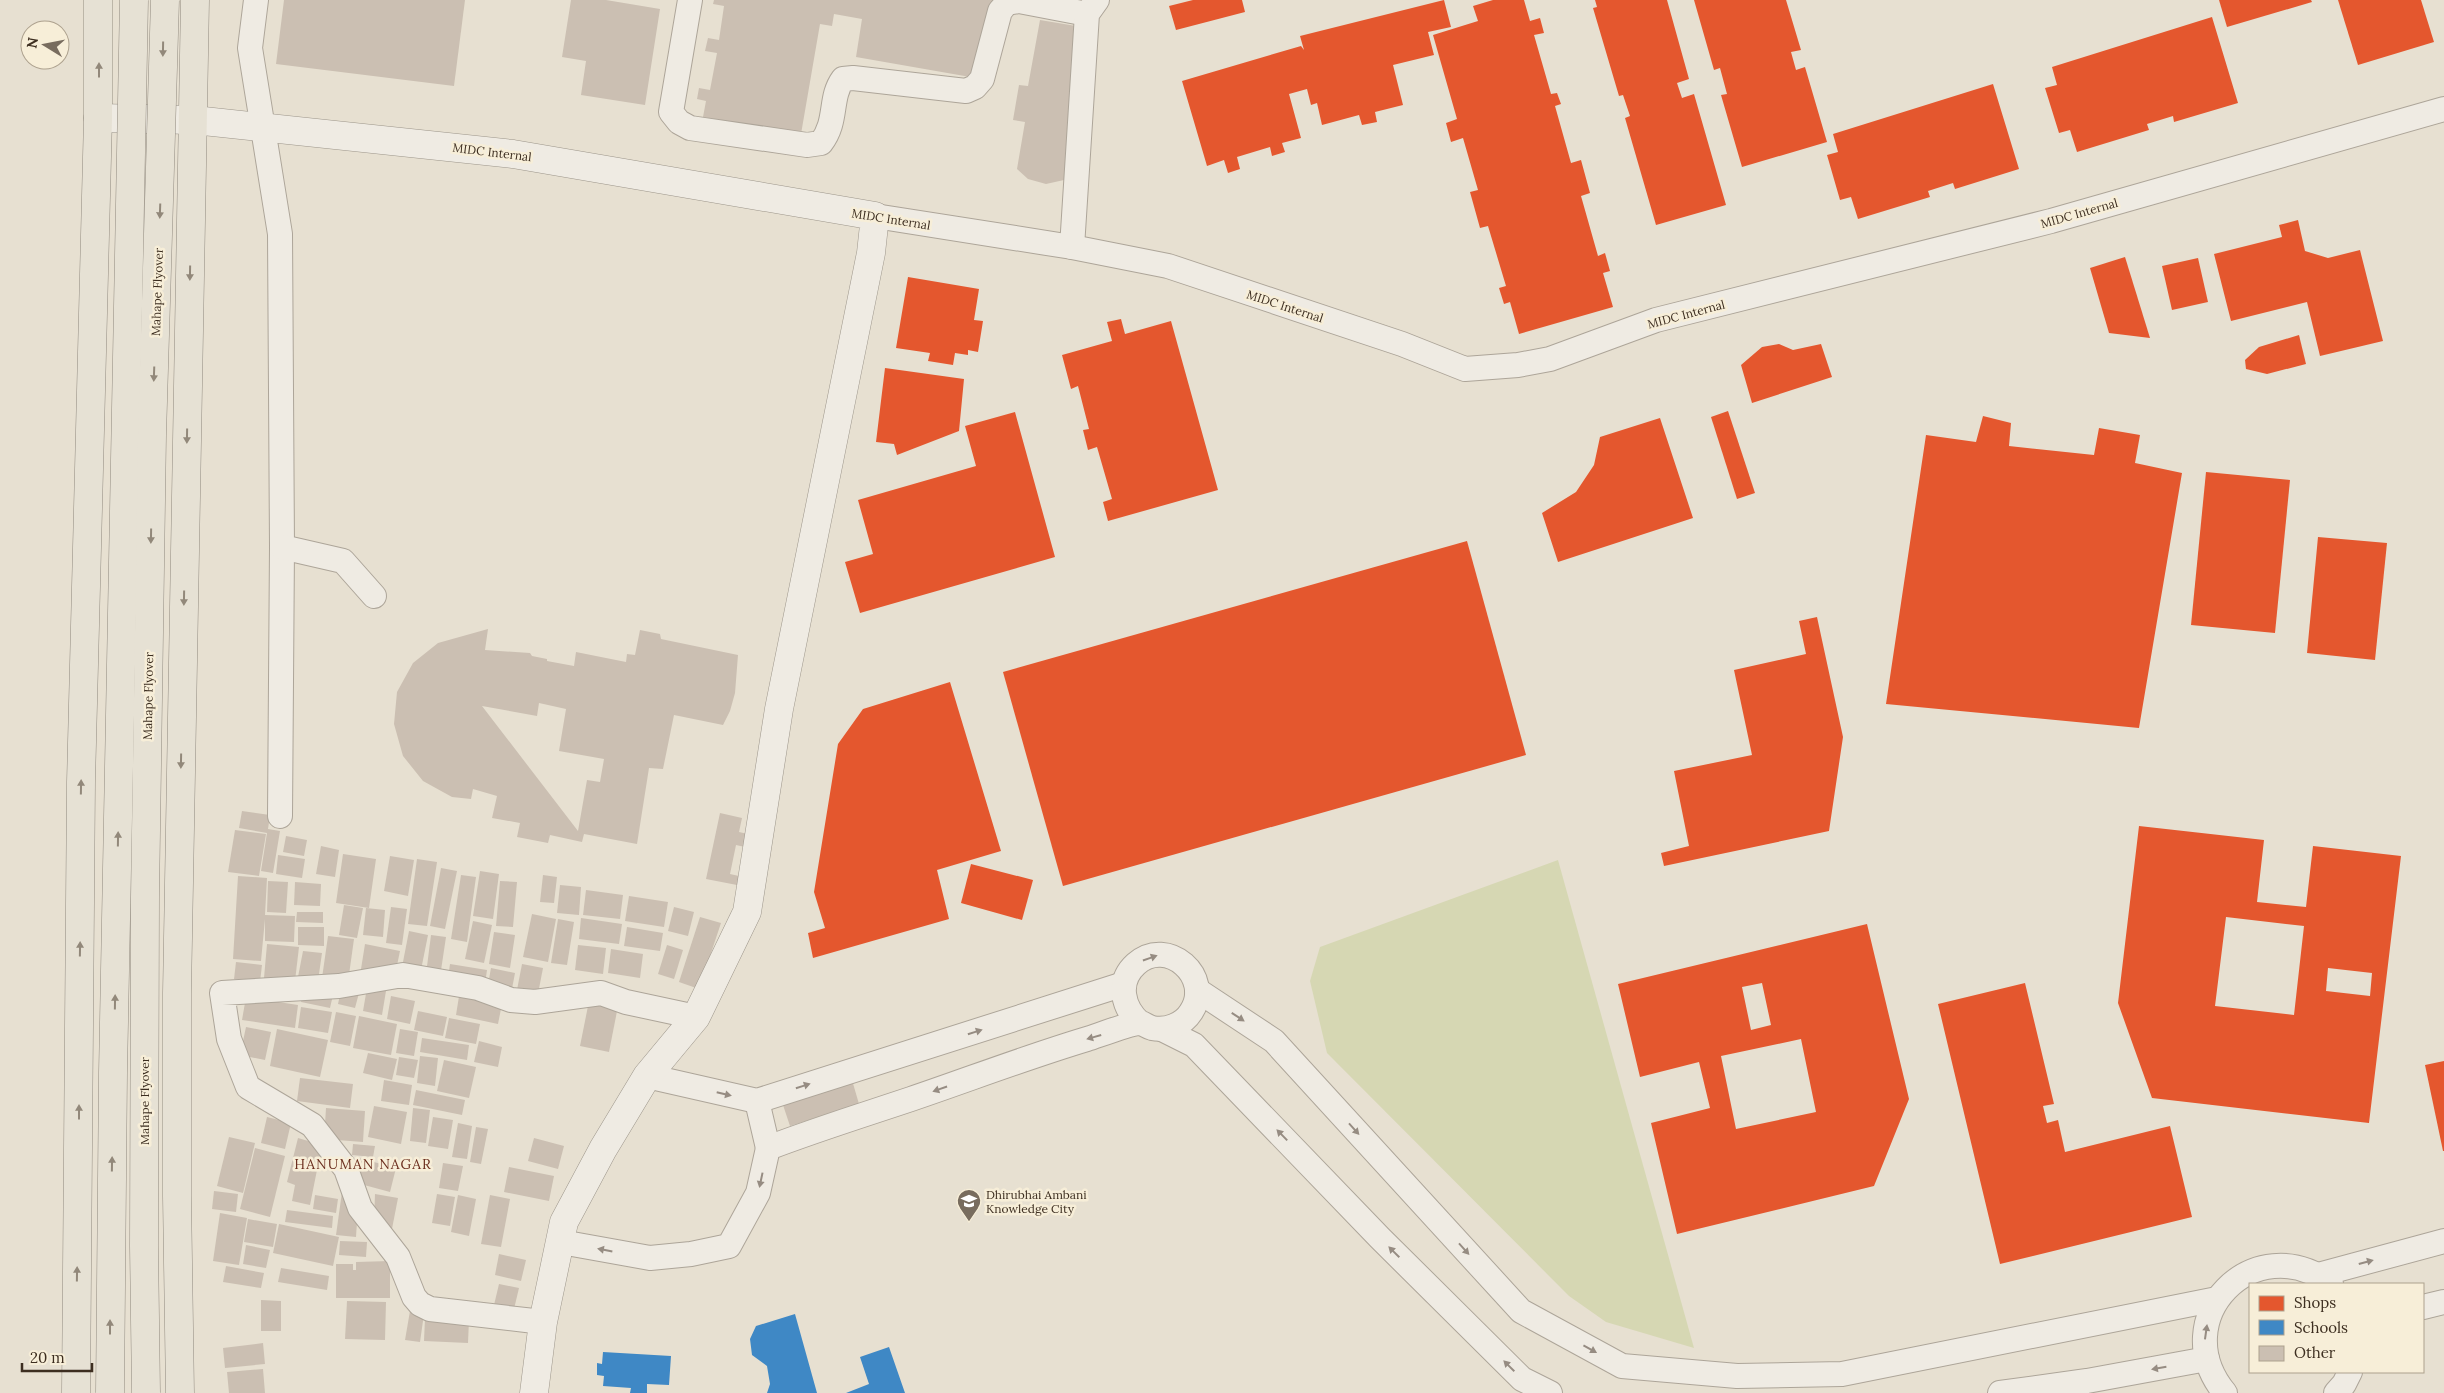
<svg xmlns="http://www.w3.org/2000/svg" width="2444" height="1393" font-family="Lora,serif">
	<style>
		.green { fill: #d6d7b3 }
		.shops { fill: #e4572e; fill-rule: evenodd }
		.schools { fill: #3f88c5 }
		.building { fill: #cbbfb2; fill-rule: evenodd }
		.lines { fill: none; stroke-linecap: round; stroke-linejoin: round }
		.street-casing { stroke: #ada599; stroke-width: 26 }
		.secondary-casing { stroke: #9c958a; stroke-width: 29 }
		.primary-casing { stroke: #928b80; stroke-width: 29 }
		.street { stroke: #efebe3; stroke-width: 24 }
		.secondary { stroke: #efebe3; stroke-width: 28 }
		.primary { stroke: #e6e1d4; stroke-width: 28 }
		.primary-bridge-casing { stroke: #928b80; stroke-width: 29; stroke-linecap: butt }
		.primary-bridge { stroke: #e6e1d4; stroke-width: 28 }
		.oneway { fill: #92887a }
		.oneway2 { fill: #968c82 }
		.labels { text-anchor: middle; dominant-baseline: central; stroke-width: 5; stroke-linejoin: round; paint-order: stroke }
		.street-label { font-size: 12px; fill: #3d2e20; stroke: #f7eed8 }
		.poi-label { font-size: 12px; fill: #3d2e20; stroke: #f7eed8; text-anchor: start }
		.neighbourhood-label { font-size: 14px; letter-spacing: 1px; fill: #6b2e1e; stroke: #f7eed8 }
	</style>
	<rect width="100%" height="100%" fill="#e7e0d1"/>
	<polygon class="green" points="1558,860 1694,1348 1606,1322 1569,1296 1327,1053 1310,981 1320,947"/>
	<g class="shops">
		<polygon points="1193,0 1242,0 1245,12 1176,30 1169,6"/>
		<polygon points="1444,0 1451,27 1428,32 1434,55 1393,65 1403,105 1375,112 1377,122 1362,125 1359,115 1322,125 1317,103 1311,105 1307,89 1289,94 1301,138 1282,143 1285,152 1272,156 1270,147 1237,157 1240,169 1228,173 1224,160 1207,166 1182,81 1301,46 1304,50 1300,36"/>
		<polygon points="1493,0 1524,0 1530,21 1540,18 1544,33 1534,35 1551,94 1557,93 1561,104 1555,106 1571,163 1581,160 1590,193 1581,196 1598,256 1605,253 1610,271 1603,273 1613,307 1519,334 1510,302 1504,304 1499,288 1506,286 1488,226 1480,228 1470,192 1478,190 1463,138 1451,142 1446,123 1457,119 1433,35 1478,21 1473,6"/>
		<polygon points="1595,0 1667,0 1689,79 1677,83 1682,98 1694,94 1726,205 1656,225 1625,118 1630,116 1623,95 1619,96 1593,8 1597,7"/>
		<polygon points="1694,0 1786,0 1801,50 1791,52 1796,70 1805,67 1827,142 1742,167 1721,95 1727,94 1720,68 1714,70"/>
		<polygon points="2219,0 2311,0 2312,2 2227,27"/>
		<polygon points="2338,0 2421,0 2434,42 2358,65"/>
		<polygon points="2212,17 2238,103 2174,122 2173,116 2147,124 2149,130 2077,152 2070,130 2059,133 2045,88 2057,85 2052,67"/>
		<polygon points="1993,84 2019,169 1955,189 1953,183 1928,191 1930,197 1858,219 1851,197 1840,200 1827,155 1838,152 1833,134"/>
		<polygon points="2298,220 2305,251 2328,258 2360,250 2383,341 2320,356 2307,302 2231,321 2214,254 2282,237 2279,225"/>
		<polygon points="2125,257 2150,338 2109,333 2090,268"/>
		<polygon points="2198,258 2208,302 2172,310 2162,266"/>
		<polygon points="908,277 979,289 974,320 983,321 978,352 968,350 968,355 955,353 953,365 928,361 930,353 896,348"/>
		<polygon points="1121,319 1125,334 1171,321 1218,490 1108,521 1103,502 1112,499 1097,447 1088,450 1083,430 1089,429 1078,386 1071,389 1062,355 1112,341 1107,322"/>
		<polygon points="2299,335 2306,364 2267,374 2246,369 2245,360 2259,347"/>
		<polygon points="1779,344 1793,350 1821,344 1832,377 1752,403 1741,365 1762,347"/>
		<polygon points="885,368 964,379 959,431 897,455 894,444 876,442"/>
		<polygon points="1728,411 1755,493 1737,499 1711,417"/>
		<polygon points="1015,412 1055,557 860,613 845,562 873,554 858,500 976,466 965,426"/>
		<polygon points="1983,416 2011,423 2009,446 2094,455 2099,428 2140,435 2135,463 2182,473 2139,728 1886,704 1926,435 1976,442"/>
		<polygon points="1660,418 1693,518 1558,562 1542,513 1576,492 1594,465 1600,437"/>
		<polygon points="2206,472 2290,480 2275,633 2191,625"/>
		<polygon points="2318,537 2387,543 2375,660 2307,653"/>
		<polygon points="1467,541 1526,755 1063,886 1003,672"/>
		<polygon points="1817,617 1843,737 1829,831 1664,866 1661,853 1689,846 1674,771 1752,755 1734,670 1806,654 1799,621"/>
		<polygon points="950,682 1001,851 937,870 949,919 813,958 808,933 825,928 814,892 838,744 863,709"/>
		<path d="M2139,826L2264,840L2257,902L2306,907L2313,846L2401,856L2369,1123L2152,1098L2118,1003ZM2226,917L2304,926L2294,1015L2215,1006ZM2328,968L2372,973L2370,996L2326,991Z"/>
		<polygon points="971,864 1033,880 1022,920 961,903"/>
		<path d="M1867,924L1909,1099L1874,1186L1677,1234L1651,1123L1710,1108L1699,1062L1640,1077L1618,984ZM1762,983L1771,1025L1751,1030L1742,987ZM1801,1039L1816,1112L1736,1129L1721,1056Z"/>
		<polygon points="2025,983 2054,1104 2043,1106 2047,1123 2058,1120 2065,1152 2170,1126 2192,1217 2000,1264 1938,1004"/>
		<polygon points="2444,1061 2444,1151 2443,1151 2425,1065"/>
	</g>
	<g class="schools">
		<polygon points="795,1314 817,1393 767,1393 770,1384 767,1366 752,1355 750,1339 756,1326"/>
		<polygon points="889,1347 905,1393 846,1393 869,1384 860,1357"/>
		<polygon points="603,1352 671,1356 669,1385 647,1384 647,1393 630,1393 631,1388 603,1386 604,1376 597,1375 597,1363 602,1364"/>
	</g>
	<g class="building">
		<polygon points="284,0 465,0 454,86 276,64"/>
		<polygon points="571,0 606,0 660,9 645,105 581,95 586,61 562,57"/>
		<polygon points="714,0 995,0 976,78 856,57 862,19 834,14 832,26 820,24 801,134 703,117 706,101 697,99 699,88 710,90 717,53 705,51 708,38 719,40 724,6 713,4"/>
		<polygon points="1040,20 1082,27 1064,180 1046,184 1028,179 1017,169 1025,122 1013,120 1019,85 1028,86"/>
		<path d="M488,629L485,650L530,653L532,656L547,659V661L574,666L576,652L626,662L627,654L635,655L640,630L660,634L661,639L738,655L735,693L730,711L723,725L674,715L663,769L649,768L637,844L584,834L582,842L550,835L548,843L517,837L520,823L492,818L497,796L473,789L471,799L452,797L423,781L403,756L394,724L397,692L413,663L438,643ZM539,703L566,709L559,751L604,759L600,782L587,780L578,831L482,706L537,716Z"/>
		<polygon points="242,811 270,815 268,829 280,831 273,873 261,871 267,833 239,828"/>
		<polygon points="720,813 742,818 739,832 748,834 745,847 736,845 730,874 739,876 737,885 706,879"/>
		<polygon points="235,830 266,834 259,876 228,872"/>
		<polygon points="286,836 307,840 304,856 283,852"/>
		<polygon points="321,846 339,850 335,877 316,874"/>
		<polygon points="343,854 376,859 369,908 336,903"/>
		<polygon points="278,855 305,859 302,878 276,874"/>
		<polygon points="390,856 414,860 408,896 384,891"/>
		<polygon points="417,859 437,862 427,926 408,924"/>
		<polygon points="441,868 457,871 445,929 430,926"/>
		<polygon points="480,871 499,874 493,919 473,916"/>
		<polygon points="461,875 476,877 467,942 451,939"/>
		<polygon points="543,875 557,877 554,903 540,902"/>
		<polygon points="238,876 267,878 265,915 295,916 294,942 265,941 265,919 261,961 233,959"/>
		<polygon points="268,881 288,882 286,913 267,912"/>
		<polygon points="500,881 517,882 513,927 496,926"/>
		<polygon points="295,882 321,884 320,906 294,905"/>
		<polygon points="560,885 581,887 579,915 557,913"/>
		<polygon points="586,890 623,895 620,919 583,915"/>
		<polygon points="629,896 668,902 664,927 625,921"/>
		<polygon points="344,905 363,908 357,938 339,935"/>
		<polygon points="391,907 407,909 402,945 386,943"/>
		<polygon points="674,907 694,912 688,936 668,931"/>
		<polygon points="366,908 385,910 383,937 363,935"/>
		<polygon points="297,912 323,912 323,923 296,922"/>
		<polygon points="532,914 556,919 548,962 523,957"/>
		<polygon points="700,917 721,923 699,989 679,982"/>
		<polygon points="581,918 622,924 619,944 579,939"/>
		<polygon points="558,919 574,922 567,965 551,963"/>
		<polygon points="473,921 492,925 484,963 465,959"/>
		<polygon points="298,927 324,927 324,946 298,945"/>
		<polygon points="627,927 663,933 660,951 624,946"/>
		<polygon points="409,931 428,935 421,970 402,967"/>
		<polygon points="494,932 515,935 510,968 489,964"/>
		<polygon points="431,935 446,937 440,977 426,974"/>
		<polygon points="328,936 354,939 348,982 322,978"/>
		<polygon points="267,944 299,947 295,981 264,978"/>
		<polygon points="365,944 400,951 395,975 361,969"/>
		<polygon points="578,945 606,948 603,974 575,970"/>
		<polygon points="667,945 683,950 674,979 658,974"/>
		<polygon points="611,949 643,954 640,978 608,973"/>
		<polygon points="303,951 322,953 318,981 298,977"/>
		<polygon points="236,962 262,965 260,982 234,979"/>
		<polygon points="450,964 487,970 485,984 448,978"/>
		<polygon points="522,964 543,968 537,999 516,995"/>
		<polygon points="491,968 515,973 511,994 487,990"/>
		<polygon points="368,982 387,985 382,1015 363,1011"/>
		<polygon points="304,989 333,995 330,1008 301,1002"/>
		<polygon points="341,990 359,993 355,1008 338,1004"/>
		<polygon points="460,990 503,999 498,1024 456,1015"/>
		<polygon points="391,996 415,1001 410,1024 387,1019"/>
		<polygon points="590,996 619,1001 609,1052 580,1046"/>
		<polygon points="246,997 298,1005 295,1028 242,1020"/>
		<polygon points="301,1007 332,1012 328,1033 298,1028"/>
		<polygon points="418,1011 447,1017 443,1036 414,1030"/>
		<polygon points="336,1012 356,1016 350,1046 330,1042"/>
		<polygon points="359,1016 397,1024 391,1055 353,1048"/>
		<polygon points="449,1018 480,1024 476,1044 445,1038"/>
		<polygon points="246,1027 271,1032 265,1060 240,1055"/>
		<polygon points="277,1029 328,1040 320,1077 270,1066"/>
		<polygon points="400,1029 418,1032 414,1056 396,1053"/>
		<polygon points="422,1038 469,1045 467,1060 420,1052"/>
		<polygon points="479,1041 502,1047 498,1067 474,1062"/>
		<polygon points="368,1053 397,1059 392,1080 363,1073"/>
		<polygon points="420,1056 438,1058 435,1086 417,1083"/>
		<polygon points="399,1057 418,1060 414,1078 396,1075"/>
		<polygon points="444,1060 476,1067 469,1098 437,1091"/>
		<polygon points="300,1078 353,1084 350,1108 297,1101"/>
		<polygon points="384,1080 412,1085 409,1105 381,1101"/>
		<polygon points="852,1080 859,1104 790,1126 782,1102"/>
		<polygon points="416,1090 465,1100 462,1115 413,1105"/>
		<polygon points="374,1106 407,1112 401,1144 368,1137"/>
		<polygon points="326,1108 365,1111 363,1142 324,1139"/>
		<polygon points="413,1108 430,1110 426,1143 410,1141"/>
		<polygon points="267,1117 291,1123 285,1149 261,1143"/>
		<polygon points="433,1117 453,1120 448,1149 428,1146"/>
		<polygon points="458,1123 472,1126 467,1159 452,1157"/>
		<polygon points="476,1127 488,1129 481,1164 470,1162"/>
		<polygon points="229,1137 255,1143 243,1193 217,1186"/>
		<polygon points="298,1138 322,1145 310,1205 292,1201 295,1185 287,1182"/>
		<polygon points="534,1138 564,1146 558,1169 528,1161"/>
		<polygon points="353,1144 375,1146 373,1157 352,1155"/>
		<polygon points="255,1148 285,1156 270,1217 240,1209"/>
		<polygon points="359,1158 396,1168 390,1192 353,1182"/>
		<polygon points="443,1163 463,1166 458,1191 439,1188"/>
		<polygon points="509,1167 554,1176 549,1201 504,1192"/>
		<polygon points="214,1191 238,1194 236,1212 212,1209"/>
		<polygon points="342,1192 357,1222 356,1237 336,1235"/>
		<polygon points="375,1194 398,1198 391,1234 374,1221"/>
		<polygon points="437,1194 455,1197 450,1226 432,1223"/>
		<polygon points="315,1195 338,1199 336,1213 313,1209"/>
		<polygon points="458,1195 476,1199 469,1236 451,1232"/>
		<polygon points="490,1195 510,1199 501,1247 481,1244"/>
		<polygon points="287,1210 333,1216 332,1228 285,1222"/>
		<polygon points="220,1213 247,1218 239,1265 213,1261"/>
		<polygon points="248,1219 277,1224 273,1247 244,1242"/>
		<polygon points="279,1224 339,1237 333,1266 273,1253"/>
		<polygon points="340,1241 367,1242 366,1257 339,1255"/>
		<polygon points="246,1245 270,1250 266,1268 243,1264"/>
		<polygon points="499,1254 526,1260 521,1281 495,1275"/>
		<polygon points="390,1261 390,1298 336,1298 336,1264 353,1264 353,1270 356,1270 356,1262"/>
		<polygon points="226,1266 264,1273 261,1288 223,1282"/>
		<polygon points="281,1268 329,1276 327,1290 278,1282"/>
		<polygon points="499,1284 519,1288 514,1309 494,1305"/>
		<polygon points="261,1300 281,1301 281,1331 261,1331"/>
		<polygon points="347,1301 386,1302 385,1340 345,1339"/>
		<polygon points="410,1311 424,1314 420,1342 405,1340"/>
		<polygon points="425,1318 469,1320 468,1343 424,1341"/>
		<polygon points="263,1343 265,1364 225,1368 223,1348"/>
		<polygon points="263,1369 265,1393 229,1393 227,1372"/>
	</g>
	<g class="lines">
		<g class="street-casing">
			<g id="street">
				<polyline points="256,0 250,48 280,234 282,547 280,816"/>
				<path d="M690,0L671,112L679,122L690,128L807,145L821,143C838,121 829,98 843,79L853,78L966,91L975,87L982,79L1000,11L1007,3L1019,1L1087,14"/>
				<polyline points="875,216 1072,247 1168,266 1402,344 1465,369 1518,365 1550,359 1656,320 2051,221 2444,109"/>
				<polyline points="1072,247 1087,14 1097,0"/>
				<polyline points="282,547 343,561 374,596"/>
				<polyline points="1197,990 1274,1041 1521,1311 1622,1366 1737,1376 1842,1374 2217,1299"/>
				<polyline points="1162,1029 1194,1045 1380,1238 1522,1379 1550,1393"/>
				<polyline points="647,1076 757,1101 1124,984"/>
				<polyline points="757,1101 768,1148"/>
				<path d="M561,1242L650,1258L691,1254L729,1246L758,1193L768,1148C815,1130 863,1115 911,1099C970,1079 1027,1057 1087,1039C1097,1036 1133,1022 1141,1023C1144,1024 1148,1027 1152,1028C1166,1031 1183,1025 1191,1012C1214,977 1167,936 1136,964C1116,982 1123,1008 1140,1023"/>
				<polyline points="2318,1275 2444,1241"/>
				<polyline points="2423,1307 2444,1302"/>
				<polyline points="543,1322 430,1309 420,1304 414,1297 398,1257 360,1208 346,1169 312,1125 248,1087 229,1039 222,993 339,986 403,975 478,988 511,1000 535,1002 601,993 626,1002 696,1017"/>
				<polyline points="2000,1393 2087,1381 2207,1359"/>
				<path d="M2225,1393C2164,1319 2254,1226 2331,1284"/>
				<polyline points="2336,1393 2344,1384 2350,1372"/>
			</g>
		</g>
		<g class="secondary-casing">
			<polyline id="secondary" points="98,118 194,120 513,154 875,216 871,253 779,709 747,912 696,1017 647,1076 603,1149 564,1222 543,1322 534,1393"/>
		</g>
		<g class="primary-casing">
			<g id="primary">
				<polyline points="76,1393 81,782 98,118 98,0"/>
				<polyline points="180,1393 177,1196 177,993 195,0"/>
			</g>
		</g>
		<use href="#street" class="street"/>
		<use href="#secondary" class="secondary"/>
		<use href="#primary" class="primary"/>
		<g class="primary-bridge-casing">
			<g id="primary-bridge">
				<polyline points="110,1393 113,1073 134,0"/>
				<polyline points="146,1393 144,1246 145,897 152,435 165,0"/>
			</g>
		</g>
		<use href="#primary-bridge" class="primary-bridge"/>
	</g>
	<defs><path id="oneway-solid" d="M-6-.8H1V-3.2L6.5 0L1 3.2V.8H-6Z" transform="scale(1.25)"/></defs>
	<g class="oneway">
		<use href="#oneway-solid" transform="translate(163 49) rotate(91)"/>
		<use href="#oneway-solid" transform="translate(99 70) rotate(-90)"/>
		<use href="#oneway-solid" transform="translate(160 211) rotate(92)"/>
		<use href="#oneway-solid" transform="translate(190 273) rotate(91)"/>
		<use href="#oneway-solid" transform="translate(154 374) rotate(92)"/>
		<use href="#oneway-solid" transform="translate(187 436) rotate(91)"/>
		<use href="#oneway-solid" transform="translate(151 536) rotate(91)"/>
		<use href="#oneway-solid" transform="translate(184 598) rotate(91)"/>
		<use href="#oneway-solid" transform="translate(181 761) rotate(91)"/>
		<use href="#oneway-solid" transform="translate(81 787) rotate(-89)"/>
		<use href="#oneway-solid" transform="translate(118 839) rotate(-89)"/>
		<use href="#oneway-solid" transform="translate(80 949) rotate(-89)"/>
		<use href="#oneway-solid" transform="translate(115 1002) rotate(-89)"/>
		<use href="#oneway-solid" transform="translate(79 1112) rotate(-90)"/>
		<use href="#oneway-solid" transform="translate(112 1164) rotate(-89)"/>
		<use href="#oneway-solid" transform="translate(77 1274) rotate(-89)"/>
		<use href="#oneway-solid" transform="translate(110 1327) rotate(-90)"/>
	</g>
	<g class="oneway2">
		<use href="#oneway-solid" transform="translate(1150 958) rotate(-19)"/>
		<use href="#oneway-solid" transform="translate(1238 1017) rotate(33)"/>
		<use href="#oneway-solid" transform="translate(975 1032) rotate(-18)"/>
		<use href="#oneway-solid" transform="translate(1094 1037) rotate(164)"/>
		<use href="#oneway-solid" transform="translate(803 1086) rotate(-18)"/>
		<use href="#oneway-solid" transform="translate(940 1089) rotate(161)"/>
		<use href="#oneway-solid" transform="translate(724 1094) rotate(13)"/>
		<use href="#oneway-solid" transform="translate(1354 1129) rotate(48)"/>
		<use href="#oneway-solid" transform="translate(1282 1135) rotate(-134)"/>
		<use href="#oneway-solid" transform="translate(761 1180) rotate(102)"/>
		<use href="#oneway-solid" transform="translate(1464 1249) rotate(48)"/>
		<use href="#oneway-solid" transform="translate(605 1250) rotate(-169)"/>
		<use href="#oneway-solid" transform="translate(1394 1252) rotate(-135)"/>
		<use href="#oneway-solid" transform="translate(2366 1262) rotate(-15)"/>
		<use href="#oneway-solid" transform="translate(2206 1332) rotate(-82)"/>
		<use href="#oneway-solid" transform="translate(1590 1349) rotate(29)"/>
		<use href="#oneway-solid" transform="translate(1509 1366) rotate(-135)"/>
		<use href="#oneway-solid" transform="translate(2159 1368) rotate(170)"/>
	</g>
	<defs>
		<g id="university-pin" transform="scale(1.25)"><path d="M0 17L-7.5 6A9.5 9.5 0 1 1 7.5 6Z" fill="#786c5e" stroke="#f7eed8"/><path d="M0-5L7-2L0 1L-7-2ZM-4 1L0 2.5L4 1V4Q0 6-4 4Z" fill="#fff"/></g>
	</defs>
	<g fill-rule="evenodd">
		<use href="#university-pin" x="969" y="1201"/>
	</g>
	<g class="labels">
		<g class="street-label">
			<text transform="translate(492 152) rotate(7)">MIDC Internal</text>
			<text transform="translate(2079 213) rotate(-16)">MIDC Internal</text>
			<text transform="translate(891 219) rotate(9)">MIDC Internal</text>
			<text transform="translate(157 292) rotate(-88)">Mahape Flyover</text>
			<text transform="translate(1285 306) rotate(18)">MIDC Internal</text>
			<text transform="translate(1686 314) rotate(-15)">MIDC Internal</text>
			<text transform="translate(148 696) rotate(-89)">Mahape Flyover</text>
			<text transform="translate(144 1101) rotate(-90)">Mahape Flyover</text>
		</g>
		<g class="poi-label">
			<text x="986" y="1194">Dhirubhai Ambani<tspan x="986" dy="14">Knowledge City</tspan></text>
		</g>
		<g class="neighbourhood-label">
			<text x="363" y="1164">HANUMAN NAGAR</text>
		</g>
	</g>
	<rect x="2249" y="1283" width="175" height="90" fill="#f7eed8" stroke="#ada18e"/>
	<rect x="2259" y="1296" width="25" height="15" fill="#e4572e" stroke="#ada18e"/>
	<text x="2294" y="1308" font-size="15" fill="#3d2e20">Shops</text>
	<rect x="2259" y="1320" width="25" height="15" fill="#3f88c5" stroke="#ada18e"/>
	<text x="2294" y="1333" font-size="15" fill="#3d2e20">Schools</text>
	<rect x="2259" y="1346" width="25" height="15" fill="#cbbfb2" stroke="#ada18e"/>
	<text x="2294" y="1358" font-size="15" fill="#3d2e20">Other</text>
	<g transform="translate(45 45) rotate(280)"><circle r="24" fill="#f7eed8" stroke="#ada18e"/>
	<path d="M0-4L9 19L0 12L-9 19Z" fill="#786c5e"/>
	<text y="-8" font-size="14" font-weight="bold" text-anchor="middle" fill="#3d2e20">N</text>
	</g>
	<path d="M22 1363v8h70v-8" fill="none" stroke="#3d2e20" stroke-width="2.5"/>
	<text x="30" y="1363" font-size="15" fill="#3d2e20" stroke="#f7eed8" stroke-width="4" paint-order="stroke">20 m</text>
</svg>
